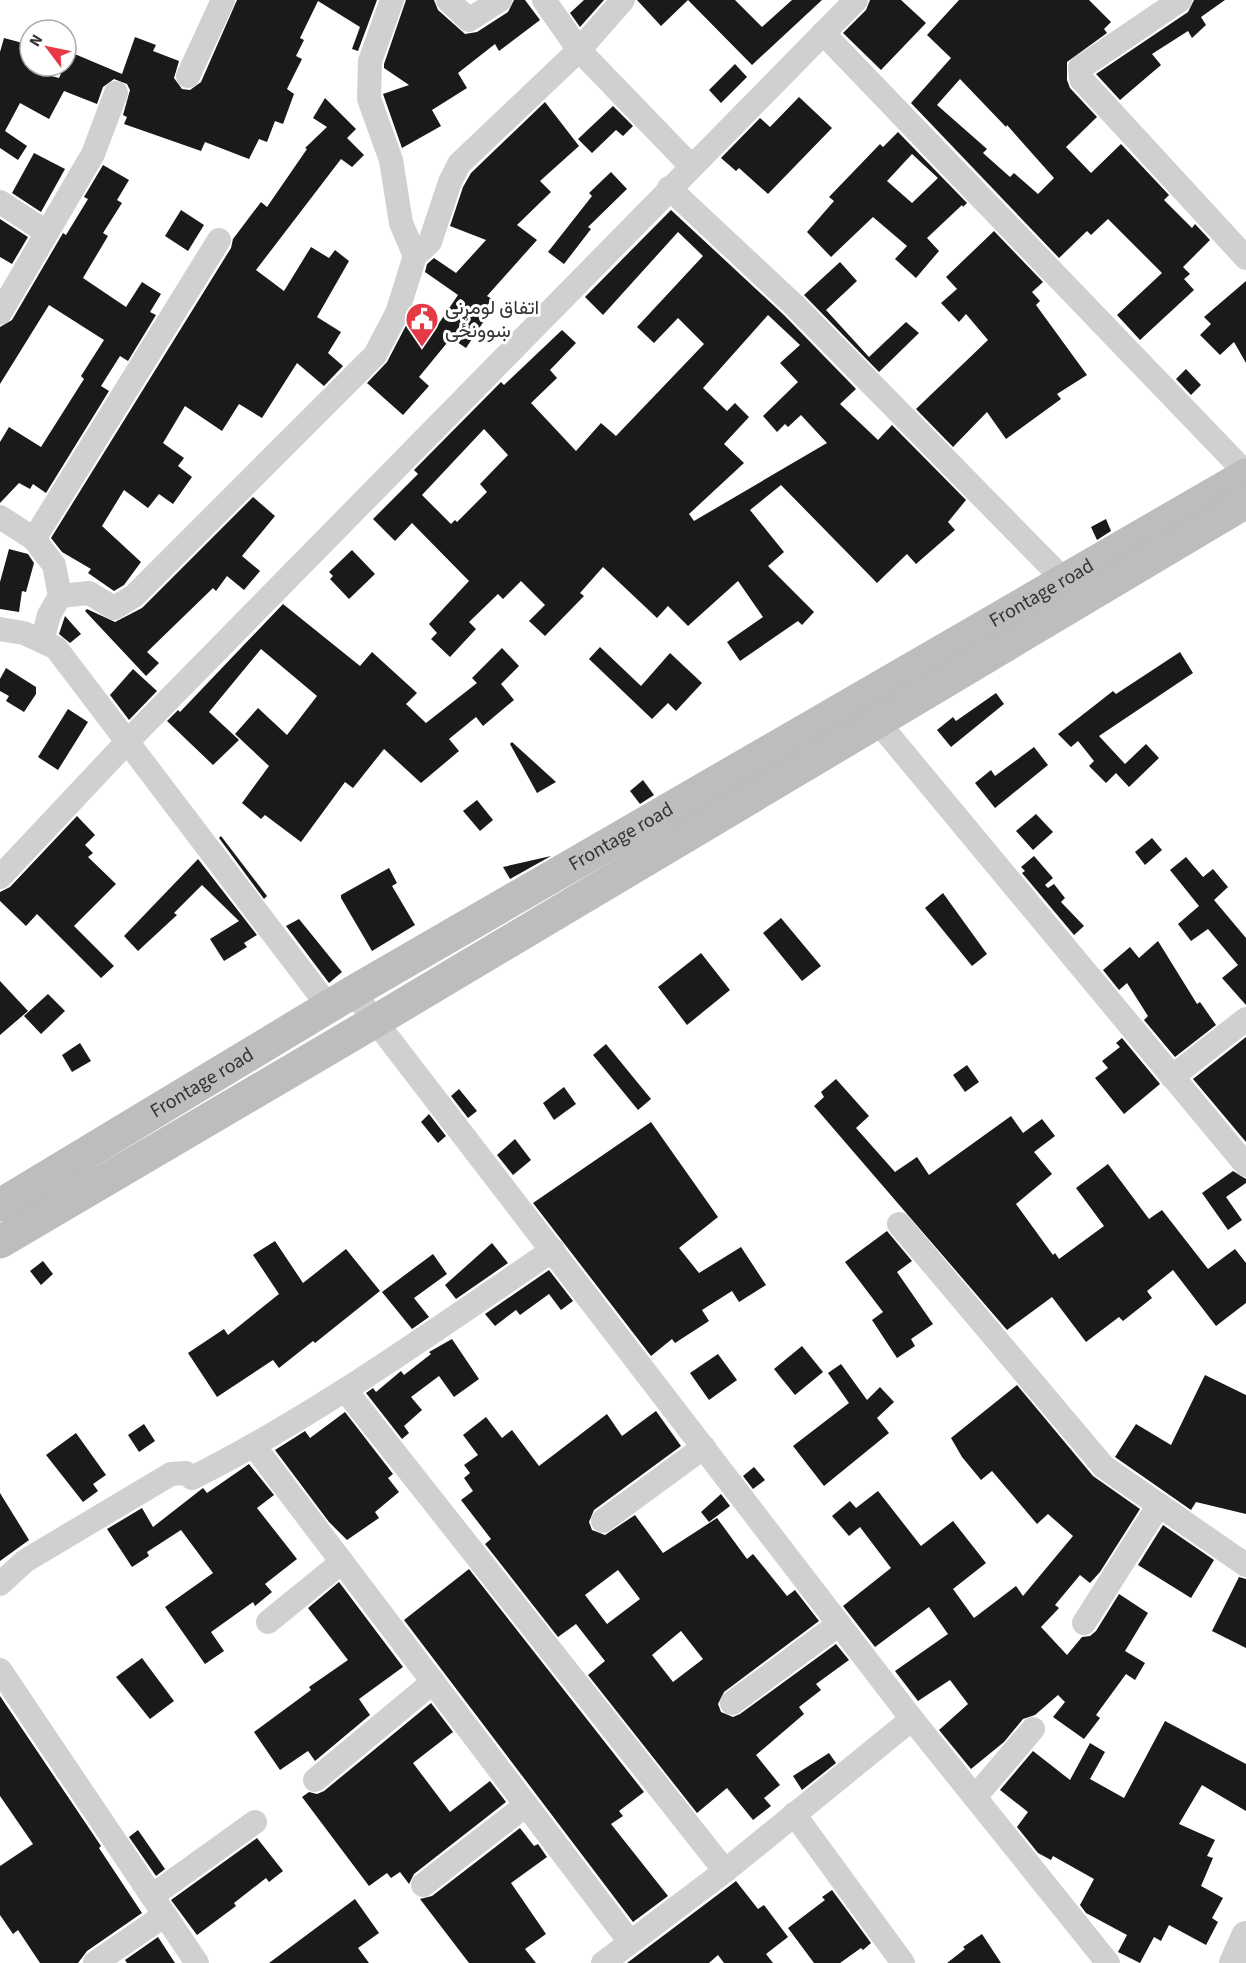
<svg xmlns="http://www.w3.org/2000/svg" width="1246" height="1963" font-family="'Source Sans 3',Vazirmatn,sans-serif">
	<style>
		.building { fill: #1a1a1a; fill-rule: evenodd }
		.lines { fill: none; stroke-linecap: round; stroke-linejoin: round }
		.minor { stroke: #d0d0d0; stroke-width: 24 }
		.tertiary { stroke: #d0d0d0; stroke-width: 30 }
		.secondary { stroke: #bdbdbd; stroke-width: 33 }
		.labels { text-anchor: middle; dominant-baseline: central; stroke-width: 6; stroke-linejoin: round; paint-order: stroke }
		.poi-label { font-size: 20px; fill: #333; stroke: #fff; text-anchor: start }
		.street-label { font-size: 20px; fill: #333; stroke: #fff }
	</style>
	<rect width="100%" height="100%" fill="#fff"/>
	<g class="building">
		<polygon points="237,0 377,0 358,51 352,49 360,27 318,1 300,38 304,40 296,56 302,59 287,89 294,94 283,124 275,121 267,142 259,139 249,159 205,142 201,151 124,124 127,117 123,115 130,90 127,84 114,79 103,87 97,104 64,91 49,119 20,103 5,131 27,146 18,160 0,148 0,52 4,38 30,45 29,70 59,78 70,52 122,74 135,37 156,45 153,51 179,61 174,78 182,89 190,90 201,82"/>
		<polygon points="406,0 434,0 438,10 465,34 477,32 508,12 514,0 525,0 540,20 499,51 495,44 458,73 467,88 432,110 441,126 402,148 383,94 409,85 384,68 384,64"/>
		<polygon points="584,0 604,0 580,27 570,13"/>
		<polygon points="637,0 688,0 661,26"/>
		<polygon points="688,0 735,0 762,27 792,0 822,0 752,65"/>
		<polygon points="870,0 901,0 926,23 881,70 843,33 866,10"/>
		<path d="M959,0H1089L1111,22L1104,29L1107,33L1067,62V80L1070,88L1097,117L1066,147L1091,173L1121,144L1169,195L1164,200L1192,228L1195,224L1210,240L1183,267L1190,274L1184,279L1194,290L1140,340L1117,315L1162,273L1108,219L1091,235L1087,231L1059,258L911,103L951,58L927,35ZM960,79L1006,127L1007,125L1054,178L1038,194L1014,173L1010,177L983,153L987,149L937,105Z"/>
		<polygon points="1194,0 1225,0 1201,17 1206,25 1192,38 1188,31 1152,54 1161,65 1120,100 1096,74 1188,12"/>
		<polygon points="735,64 747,77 721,103 709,90"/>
		<polygon points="799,97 832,128 768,194 739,168 736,171 721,158 760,118 770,127"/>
		<polygon points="325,98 356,129 347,138 364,155 352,167 341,159 256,270 284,291 311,247 329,258 335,250 349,261 317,317 341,332 328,353 343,366 324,386 297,363 262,418 239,404 222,431 185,406 163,443 184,458 178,466 192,477 173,504 159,494 148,508 124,490 102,526 141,562 124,585 114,591 88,573 91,569 62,552 51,538 231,248 233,239 261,202 267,207 307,149 305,148 327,127 313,118"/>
		<polygon points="545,102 579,146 540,181 551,192 517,225 537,240 487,296 492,299 483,311 488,315 466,348 451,338 419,377 429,386 403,415 367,383 387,362 412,314 433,332 458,295 425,272 427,264 434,258 456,273 486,240 450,226 463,187 471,173"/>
		<polygon points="613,106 633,126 623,136 616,130 592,153 578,139"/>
		<path d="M898,132L967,203L963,207L962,205L927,238L939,251L916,278L895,259L907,246L873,217L831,257L807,232L834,201L829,197L880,144L883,147ZM912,154L938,178L912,203L887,181Z"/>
		<polygon points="34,153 65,169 41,212 12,193"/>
		<polygon points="103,165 129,180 117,200 122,203 103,233 108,236 83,278 126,307 142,282 161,294 150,312 156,315 128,361 120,356 101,386 109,391 46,493 33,484 30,489 19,483 0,503 0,442 9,427 41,447 84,379 81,376 104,340 49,305 0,384 0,327 12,320 63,233 66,235 88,199 84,197"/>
		<polygon points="611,172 627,189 588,227 591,229 564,264 548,252 592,196 589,193"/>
		<polygon points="181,210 204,225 188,251 165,236"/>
		<path d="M671,210L784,315L856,389L840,404L878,440L892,425L966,500L948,522L955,530L916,564L907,554L877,583L781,485L750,510L784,552L768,566L814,612L802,625L798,621L740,661L727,642L763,617L738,581L688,626L668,606L657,618L603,567L580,593L584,596L545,636L529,621L545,605L521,581L503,599L498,594L469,622L476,629L450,657L431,639L437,633L429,624L469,581L412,523L395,541L373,519L418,474L414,470L501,382L504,385L562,330L576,343L550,370L557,378L531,403L576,451L601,423L616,436L704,344L678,318L654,343L637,327L703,256L678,232L603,315L585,297ZM768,315L800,345L780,363L798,382L763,416L777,432L785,424L788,427L801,415L827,443L694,521L689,514L744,463L724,444L749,417L735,403L727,411L703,388ZM484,429L508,455L480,484L487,492L457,522L455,520L451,524L422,495Z"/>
		<polygon points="0,219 28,237 12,264 0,257"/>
		<polygon points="994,231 1043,282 1032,292 1040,301 1036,305 1087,375 1057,394 1061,399 1006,439 987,412 953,447 916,409 988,340 966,314 959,322 941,303 957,289 946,277"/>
		<polygon points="840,262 857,281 826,310 869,357 906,322 919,333 879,372 804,295"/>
		<polygon points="1246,281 1246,363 1234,342 1220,355 1200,335 1211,324 1204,317"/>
		<polygon points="1186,369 1201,385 1191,395 1176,379"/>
		<polygon points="253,497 275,516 242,556 260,571 244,590 227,576 216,591 213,588 147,652 159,663 146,676 85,611 87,609 115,622 142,608"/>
		<polygon points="1106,519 1111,531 1097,540 1091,527"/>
		<polygon points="9,549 28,554 34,563 26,592 22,591 19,612 0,609 0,582"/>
		<polygon points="352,550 375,574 349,599 330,579 333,576 329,572"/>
		<polygon points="283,604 360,666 372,652 417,693 406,704 426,723 477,683 472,678 502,648 519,666 501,684 514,700 483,726 476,717 449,739 459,751 421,783 384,749 353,788 345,782 301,842 265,815 261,819 242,803 269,766 235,734 258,708 287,735 317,696 261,649 209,712 239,740 213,765 167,721 178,710 180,712"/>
		<polygon points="65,616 81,634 70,643 59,634"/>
		<polygon points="600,647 641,686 670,653 702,683 676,711 668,703 652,719 589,659"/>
		<polygon points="1180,652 1193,673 1099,736 1125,764 1146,744 1159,758 1129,787 1116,773 1106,783 1089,766 1094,761 1078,741 1071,747 1058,734 1113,691 1116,694"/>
		<polygon points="6,668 36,687 36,694 24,712 6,701 9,696 0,691 0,679"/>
		<polygon points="133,669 157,691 129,720 110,695"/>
		<polygon points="996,693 1004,704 951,747 937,730 953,717 956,721"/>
		<polygon points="68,709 88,722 58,770 38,757"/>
		<polygon points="512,742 556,782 537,793 510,744"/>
		<polygon points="1034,747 1048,765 995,808 975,783 991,770 995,776"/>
		<polygon points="643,780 654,795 640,804 630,791"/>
		<polygon points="477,800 493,820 480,831 463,811"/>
		<polygon points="1036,814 1053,832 1033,850 1016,831"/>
		<polygon points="77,816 95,835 85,845 93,853 88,857 116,884 74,926 114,966 101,978 37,914 26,926 0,901 0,892 10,887"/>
		<polygon points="221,836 267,896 264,899 219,838"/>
		<polygon points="1152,838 1162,850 1145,865 1135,852"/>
		<polygon points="551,856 510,879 503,867"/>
		<polygon points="1034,856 1053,878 1045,885 1048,888 1054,884 1065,898 1061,902 1084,926 1074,935 1022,873 1025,871 1021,867"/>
		<polygon points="1186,857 1203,877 1213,869 1228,887 1214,900 1246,938 1246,1005 1222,978 1238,965 1208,929 1191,941 1178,924 1199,906 1170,870"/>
		<polygon points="198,859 257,935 244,943 247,947 224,961 210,939 239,921 202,885 174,913 177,915 138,951 124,936"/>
		<polygon points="389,868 397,883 392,886 415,925 372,951 341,898 341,895"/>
		<polygon points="943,893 987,954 972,966 925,908"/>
		<polygon points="781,918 821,966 802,981 763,933"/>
		<polygon points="299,919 342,972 329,983 286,926"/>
		<polygon points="1158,941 1197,1004 1200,1002 1216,1025 1175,1057 1144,1020 1148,1016 1127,983 1119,990 1103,970 1130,947 1139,958"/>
		<polygon points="701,953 730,990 687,1025 658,987"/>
		<polygon points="0,981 28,1011 0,1035"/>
		<polygon points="48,994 65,1011 41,1034 24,1016"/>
		<polygon points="1246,1037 1246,1142 1193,1079"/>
		<polygon points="1122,1038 1160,1084 1124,1114 1095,1078 1108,1068 1102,1061 1120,1047 1116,1043"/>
		<polygon points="80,1043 91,1061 72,1072 62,1055"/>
		<polygon points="606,1044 651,1099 638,1110 593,1055"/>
		<polygon points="967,1065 979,1082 965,1092 953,1075"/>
		<polygon points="836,1079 869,1116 856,1128 895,1172 917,1157 929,1175 1011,1116 1023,1133 1042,1119 1055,1136 1034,1152 1052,1174 1016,1204 1053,1255 1055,1253 1059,1259 1104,1226 1076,1188 1108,1164 1149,1219 1162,1210 1208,1269 1235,1249 1246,1263 1246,1303 1216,1326 1173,1270 1147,1291 1152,1298 1123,1321 1119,1317 1086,1342 1052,1297 1007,1330 814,1106 824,1097 821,1092"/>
		<polygon points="564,1087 576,1104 554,1120 543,1103"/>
		<polygon points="459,1089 477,1111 468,1118 451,1096"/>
		<polygon points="429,1114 446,1136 438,1143 421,1122"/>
		<polygon points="651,1122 718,1217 679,1248 699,1273 741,1247 766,1285 739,1302 732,1291 702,1310 709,1321 675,1343 672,1339 651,1356 533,1203"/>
		<polygon points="515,1139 531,1160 513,1175 497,1155"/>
		<polygon points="1233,1171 1246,1179 1246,1183 1226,1197 1242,1220 1228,1230 1202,1193"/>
		<polygon points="887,1231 912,1261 897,1272 933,1324 911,1339 915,1346 897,1358 872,1320 883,1312 845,1262"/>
		<polygon points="275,1241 303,1283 346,1249 380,1291 315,1343 313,1341 279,1368 273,1360 217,1397 188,1353 224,1329 228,1335 279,1294 253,1255"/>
		<polygon points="492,1243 508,1263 456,1299 445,1285"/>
		<polygon points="433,1254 447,1274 414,1298 429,1317 412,1329 382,1292"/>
		<polygon points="43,1261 53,1274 41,1285 30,1271"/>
		<polygon points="549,1270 573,1301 561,1310 549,1294 520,1315 516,1310 495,1326 485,1314"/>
		<polygon points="452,1339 479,1379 454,1397 439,1376 411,1397 422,1410 404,1426 409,1433 402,1439 366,1393 373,1388 376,1392 401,1371 404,1375 431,1354 429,1352"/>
		<polygon points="802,1346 823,1372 795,1395 774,1369"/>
		<polygon points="718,1354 737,1380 709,1400 690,1373"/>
		<polygon points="841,1364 867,1400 880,1387 894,1402 877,1418 889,1433 824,1486 793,1446 849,1403 828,1373"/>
		<polygon points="1205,1375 1246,1395 1246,1514 1196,1502 1191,1510 1115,1457 1136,1424 1171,1445"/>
		<polygon points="1017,1385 1093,1476 1140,1509 1100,1572 1090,1583 1080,1575 1055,1605 1059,1608 1041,1627 1067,1655 1082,1637 1090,1636 1096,1631 1119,1594 1148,1613 1125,1651 1145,1663 1135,1680 1126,1674 1096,1715 1100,1718 1084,1739 1053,1717 1065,1702 1058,1695 1035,1715 1023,1719 1004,1742 971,1769 939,1730 968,1704 950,1680 918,1701 895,1671 948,1634 929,1607 875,1647 843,1606 891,1568 860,1527 849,1536 832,1516 850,1501 856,1508 878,1491 921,1546 953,1521 986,1563 953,1589 974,1618 1016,1586 1023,1596 1073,1536 1048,1514 1037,1524 992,1471 981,1480 962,1457 951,1438"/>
		<path d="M656,1411L681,1446L594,1510L589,1522L592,1530L605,1535L635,1515L663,1553L717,1518L747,1559L753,1554L787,1596L795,1590L819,1621L724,1692L718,1704L721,1712L733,1717L740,1714L836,1644L849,1660L816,1684L821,1690L799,1707L804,1714L756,1755L780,1785L764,1798L771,1806L753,1820L727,1788L697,1813L588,1675L605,1661L576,1624L558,1637L485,1544L491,1539L461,1500L473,1491L464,1478L470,1473L464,1465L478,1455L463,1435L486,1417L502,1438L512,1430L539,1466L607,1414L622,1436ZM618,1570L640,1599L607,1624L585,1595ZM681,1631L703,1659L673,1682L652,1655Z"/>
		<polygon points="345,1412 393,1474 388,1478 399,1492 375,1512 379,1518 347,1540 329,1522 275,1450 305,1431 310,1438"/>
		<polygon points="144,1424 155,1441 139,1452 128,1435"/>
		<polygon points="76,1433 106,1475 93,1484 98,1491 83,1502 46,1455"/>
		<polygon points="249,1464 274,1495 257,1508 297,1559 265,1584 272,1592 255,1606 253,1602 211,1632 224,1651 205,1664 165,1607 213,1573 181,1530 147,1552 149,1556 132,1567 107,1529 142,1508 153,1527 203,1488 207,1493"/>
		<polygon points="754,1467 765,1480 753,1489 743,1476"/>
		<polygon points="0,1493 29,1540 0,1561"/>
		<polygon points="721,1494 730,1506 709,1522 701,1512"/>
		<polygon points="1163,1525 1214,1560 1191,1598 1138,1565"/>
		<polygon points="469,1569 644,1792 619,1811 623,1816 611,1824 668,1896 633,1922 404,1620"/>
		<polygon points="1239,1577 1246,1579 1246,1648 1212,1631"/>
		<polygon points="339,1582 403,1667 359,1699 370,1715 315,1761 308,1751 280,1770 254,1732 311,1690 309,1687 348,1660 308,1608"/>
		<polygon points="142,1658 174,1701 150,1719 116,1677"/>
		<polygon points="0,1696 101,1846 99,1848 142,1913 87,1951 78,1963 40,1963 18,1930 13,1934 0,1915 0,1866 33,1844 0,1796"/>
		<polygon points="431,1703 453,1732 413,1763 450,1812 490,1781 506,1802 414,1874 409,1884 400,1872 391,1878 387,1873 369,1886 302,1797 309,1792 317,1794 324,1791"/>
		<polygon points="1165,1721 1246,1764 1246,1811 1202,1785 1179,1824 1215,1840 1207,1856 1213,1858 1201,1886 1223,1898 1212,1918 1218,1922 1206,1945 1169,1925 1161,1941 1154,1937 1140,1963 1118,1952 1127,1935 1086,1913 1080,1905 1094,1879 1053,1856 1051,1860 1038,1853 1017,1827 1028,1812 1000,1790 1033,1751 1070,1780 1090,1743 1105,1752 1090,1779 1124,1798"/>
		<polygon points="829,1753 836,1763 802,1790 793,1776"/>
		<polygon points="520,1828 534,1846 538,1844 547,1857 511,1883 546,1934 525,1949 536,1963 469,1963 420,1899 432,1896"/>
		<polygon points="138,1830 165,1869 156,1876 129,1837"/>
		<polygon points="257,1838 283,1871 269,1882 266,1878 234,1903 236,1906 197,1935 171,1900"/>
		<polygon points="736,1881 758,1909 764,1905 788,1937 766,1954 773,1963 724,1963 718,1955 709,1963 627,1963"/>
		<polygon points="832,1890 871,1943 863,1950 861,1948 840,1963 814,1963 788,1928 825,1900 822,1897"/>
		<polygon points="355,1899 379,1933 358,1948 369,1963 269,1963"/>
		<polygon points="982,1934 1001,1963 947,1963 965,1949 963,1947"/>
		<polygon points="158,1937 175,1963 127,1963 125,1960"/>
	</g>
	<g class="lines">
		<g class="minor">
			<polyline points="392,0 370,61 369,99 391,160 401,223 415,256"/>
			<polyline points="448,0 469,20 500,0"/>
			<polyline points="544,0 579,50 691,166"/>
			<polyline points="1180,0 1080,68 1081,79 1246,258"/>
			<polyline points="823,33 1246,473"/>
			<polyline points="188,76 223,0"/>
			<polyline points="669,188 794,305 1066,582"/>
			<polyline points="0,202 46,232"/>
			<polyline points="0,313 93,154 116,93"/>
			<polyline points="0,517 34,539 54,565 60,596 49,615 42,641"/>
			<polyline points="34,539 219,240"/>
			<polyline points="60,596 89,593 114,608 134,596 375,355 397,313 415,256 430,242 450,182 459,164 579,50 623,0"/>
			<polyline points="0,629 24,633 56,648 329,1007"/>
			<polyline points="877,721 1246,1165"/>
			<polyline points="0,877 126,743 856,0"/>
			<polyline points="353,992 912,1719 1108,1963"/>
			<polyline points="1172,1077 1246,1019"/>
			<polyline points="899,1224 1104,1467 1246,1565"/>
			<polyline points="346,1391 725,1871"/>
			<polyline points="254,1446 630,1942"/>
			<polyline points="603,1521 704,1447"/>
			<path d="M0,1584L25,1561L171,1474L186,1473L192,1478C319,1414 435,1330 553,1250"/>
			<polyline points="268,1622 342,1562"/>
			<polyline points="1084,1623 1159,1505"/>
			<polyline points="0,1670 197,1963"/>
			<polyline points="732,1703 839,1624"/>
			<polyline points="315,1780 433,1682"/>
			<polyline points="975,1797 1033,1729"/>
			<polyline points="794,1814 903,1963"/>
			<polyline points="423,1885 526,1805"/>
			<polyline points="152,1896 255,1822"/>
			<polyline points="95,1963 165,1915"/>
			<polyline points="603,1963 725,1871 912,1719"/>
		</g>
		<polyline class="tertiary" points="1234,1963 1246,1936"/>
		<g class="secondary">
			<path id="s1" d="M0,1205L353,992L1246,475"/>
			<polyline points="0,1242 374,1022 1246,502"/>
		</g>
	</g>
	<defs>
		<g id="civic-pin" transform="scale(1.725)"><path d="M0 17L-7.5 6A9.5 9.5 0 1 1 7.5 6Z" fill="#e63946" stroke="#fff"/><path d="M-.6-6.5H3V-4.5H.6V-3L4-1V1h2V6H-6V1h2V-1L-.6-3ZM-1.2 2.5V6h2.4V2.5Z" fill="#fff"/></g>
	</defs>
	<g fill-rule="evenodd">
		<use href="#civic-pin" x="422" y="319"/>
	</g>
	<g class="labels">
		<g class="poi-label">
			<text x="445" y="308">اتفاق لومړنی<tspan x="445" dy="23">ښوونځی</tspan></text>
		</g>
		<g class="street-label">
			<text stroke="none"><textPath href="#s1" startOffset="1208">Frontage road</textPath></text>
			<text stroke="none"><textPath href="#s1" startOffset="722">Frontage road</textPath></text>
			<text stroke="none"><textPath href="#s1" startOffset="236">Frontage road</textPath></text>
		</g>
	</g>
	<g transform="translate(48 48) rotate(302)"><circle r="28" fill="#ffffff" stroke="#adadad" stroke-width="1.5"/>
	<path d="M0-4.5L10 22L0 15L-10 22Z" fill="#e63946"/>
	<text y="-9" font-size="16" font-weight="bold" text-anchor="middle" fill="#333333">N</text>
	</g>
</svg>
